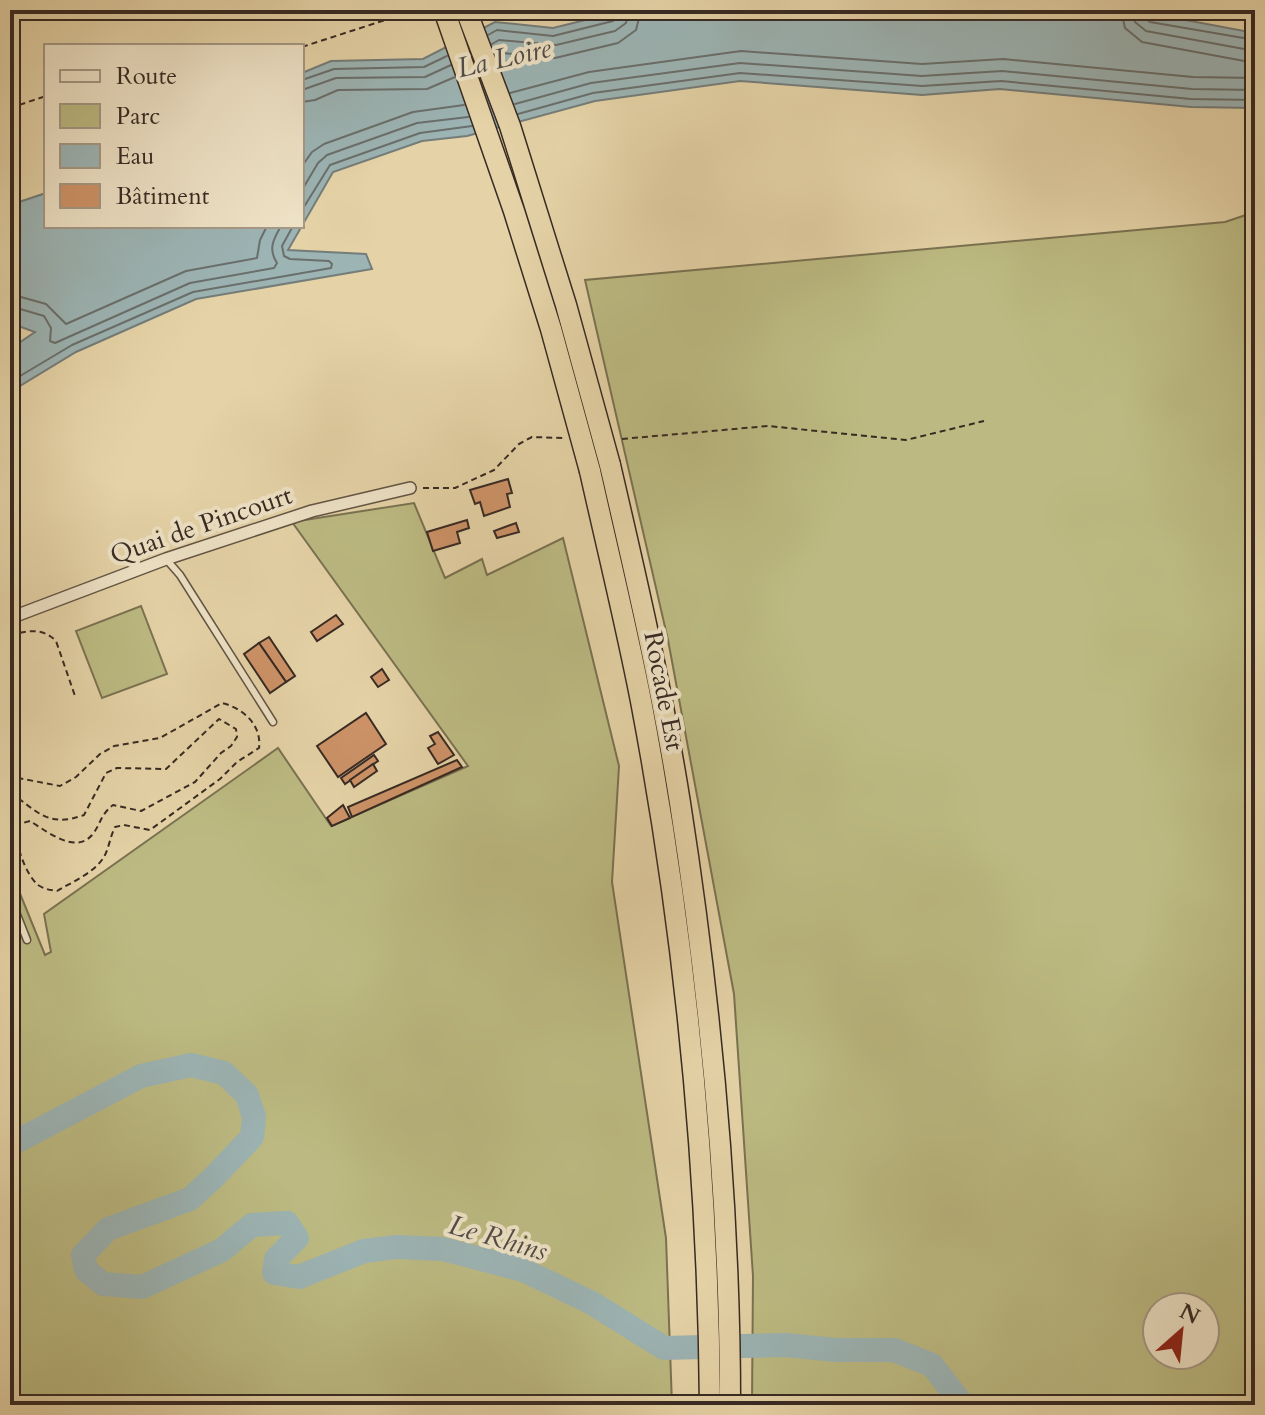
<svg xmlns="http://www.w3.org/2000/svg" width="1265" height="1415" font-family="Cardo,serif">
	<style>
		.green { fill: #bcba82; stroke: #7a7252; stroke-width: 2; fill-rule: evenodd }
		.water { fill: #9cb4b4; stroke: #747d7a; stroke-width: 2 }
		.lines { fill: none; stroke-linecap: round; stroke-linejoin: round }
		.shore { stroke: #6a6f6c; stroke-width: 2 }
		.river { stroke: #9cb4b4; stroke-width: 24 }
		.building { fill: #ce9368; stroke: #372a23; stroke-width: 2 }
		.service-casing { stroke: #625444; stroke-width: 9 }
		.minor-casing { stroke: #625444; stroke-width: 14 }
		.trunk-casing { stroke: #372a23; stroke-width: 23 }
		.path { stroke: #372a23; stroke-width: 2; stroke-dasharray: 6 4; stroke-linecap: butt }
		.service { stroke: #eee2c6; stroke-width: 6 }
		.minor { stroke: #eee2c6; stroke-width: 11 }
		.trunk { stroke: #e5d3a7; stroke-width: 20 }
		.trunk-bridge-casing { stroke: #372a23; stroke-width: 23; stroke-linecap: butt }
		.trunk-bridge { stroke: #e5d3a7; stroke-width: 20 }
		.labels { text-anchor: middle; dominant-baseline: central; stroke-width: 8; stroke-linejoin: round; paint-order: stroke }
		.street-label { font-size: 26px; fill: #372a23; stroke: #eee2c6 }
		.water-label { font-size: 28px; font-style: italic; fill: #504c47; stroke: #eee2c6 }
	</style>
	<rect width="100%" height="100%" fill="#e5d3a7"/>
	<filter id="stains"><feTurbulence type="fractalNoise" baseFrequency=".0025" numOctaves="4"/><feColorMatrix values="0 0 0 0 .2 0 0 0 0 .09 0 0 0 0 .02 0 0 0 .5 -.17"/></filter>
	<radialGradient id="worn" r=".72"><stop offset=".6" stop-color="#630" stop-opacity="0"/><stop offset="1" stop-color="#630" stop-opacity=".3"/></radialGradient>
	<g class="green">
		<path d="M1255,212V1405H752L753,1276L734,994L668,640L585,280L1225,222ZM1157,1307H1205V1355H1157Z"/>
		<polygon points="414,503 445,578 482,559 487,575 563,538 619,766 612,882 666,1238 672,1405 10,1405 10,869 45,955 51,952 44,914 278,748 331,826 468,766 292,522"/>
		<polygon points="141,606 167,674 102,698 76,631"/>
	</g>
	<polygon class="water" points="626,10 1132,10 1255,33 1255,108 1191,107 1000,89 922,95 740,81 595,101 467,136 422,141 333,172 288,250 366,254 372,269 196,299 76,352 10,392 10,349 35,332 10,323 10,205 46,193 46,226 302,226 302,73 331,61 423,59 495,22 553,28"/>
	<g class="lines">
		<g class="shore">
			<polyline points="1121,10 1125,28 1142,42 1255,63"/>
			<polyline points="1133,10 1135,22 1146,31 1255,51"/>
			<polyline points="1143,10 1144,17 1150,22 1255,40"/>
			<polyline points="488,35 497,30 553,36 613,21 618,17 619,10"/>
			<polyline points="492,44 499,40 556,45 615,31 626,23 629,10"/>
			<polyline points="496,55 502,53 555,58 618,43 636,30 641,10"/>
			<polyline points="302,80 334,69 424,67 447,56"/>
			<polyline points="302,90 336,78 425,77 451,65"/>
			<polyline points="510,93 589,72 741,51 922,64 1003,59 1193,77 1255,78"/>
			<polyline points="302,102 315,100 338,90 427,89 455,77"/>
			<polyline points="515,104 591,83 740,63 922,76 1002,71 1192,89 1255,90"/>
			<polyline points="518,114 593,93 740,73 922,86 1001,81 1191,99 1255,100"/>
			<polyline points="302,166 312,152 324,144 413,112 464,105"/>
			<polyline points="302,190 318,163 327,155 417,123 468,117"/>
			<polyline points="302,210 330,165 420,133 472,126"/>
			<polyline points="10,294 46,304 66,324 186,271 257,258 260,240 267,226"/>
			<path d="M10,306L44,316L51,328L50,341L55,343L190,283L274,268L277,263C268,249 273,240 281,226"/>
			<polyline points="10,382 72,345 193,292 331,268 332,264 329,261 290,259 284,256 282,246 293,226"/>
		</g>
		<polyline class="river" points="10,1145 141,1076 191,1065 224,1073 247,1095 254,1117 252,1137 214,1177 190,1199 108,1229 83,1255 86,1270 103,1284 142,1287 222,1250 252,1225 287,1223 297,1238 276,1259 274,1273 299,1277 364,1251 396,1247 443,1249 523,1270 592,1303 664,1348 785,1345 836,1350 894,1350 932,1365 963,1405"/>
	</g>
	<g class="building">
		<polygon points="508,479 512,493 507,494 510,507 484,516 480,502 475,504 470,490"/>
		<polygon points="467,520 469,528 457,532 460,543 433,551 427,532"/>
		<polygon points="516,523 519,532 497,538 494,531"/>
		<polygon points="336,615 343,624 317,641 311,632"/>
		<polygon points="269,637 295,676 286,682 259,643"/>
		<polygon points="259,643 286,682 270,693 244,654"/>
		<polygon points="382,669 389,680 378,687 371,677"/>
		<polygon points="366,713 386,744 338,777 317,746"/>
		<polygon points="438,732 454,755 438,764 428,748 435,744 430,736"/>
		<polygon points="374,755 378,761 345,784 341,778"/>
		<polygon points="457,760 462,767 352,817 348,807"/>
		<polygon points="373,764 377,771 354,787 350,780"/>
		<polygon points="343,805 350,818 332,826 327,818"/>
	</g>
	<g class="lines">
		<g class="service-casing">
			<g id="service">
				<polyline points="166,559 180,575 273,722"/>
				<polyline points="10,897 27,940"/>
			</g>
		</g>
		<g class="minor-casing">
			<polyline id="minor" points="10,618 166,559 312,511 410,488"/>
		</g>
		<g class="trunk-casing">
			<g id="trunk">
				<path d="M610,465C636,577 662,689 680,803C711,1002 730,1203 730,1405"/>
				<path d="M590,471C607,547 626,624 641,701C685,933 708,1169 710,1405"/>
			</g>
		</g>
		<g class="path">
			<polyline points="302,47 416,10"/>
			<polyline points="10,108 46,96"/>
			<polyline points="622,439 768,426 906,440 984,421"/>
			<polyline points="423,488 455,488 494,470 519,444 532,437 563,438"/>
			<path d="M10,635C28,631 42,627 56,641L75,696"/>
			<path d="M10,771L18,778L60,786L76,777L100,754L114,746L160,738L222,703C243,708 262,725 259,748L237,762L220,779L150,830L124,825L115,827C110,837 109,848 104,857C94,873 72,882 57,891C50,890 44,889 38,885C25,874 14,841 16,825L30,821C45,830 75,855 92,835C101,824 100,815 113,805L141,811L195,782L221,753L231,746L237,737L236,729L219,719L166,769L117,768L106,773L84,815C48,828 38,812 10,792"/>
		</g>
		<use href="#service" class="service"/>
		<use href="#minor" class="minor"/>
		<use href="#trunk" class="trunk"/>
		<g class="trunk-bridge-casing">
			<g id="trunk-bridge">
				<polyline points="444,10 514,211 551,329 590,471"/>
				<polyline points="466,10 510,126 566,305 610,465"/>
			</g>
		</g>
		<use href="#trunk-bridge" class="trunk-bridge"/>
	</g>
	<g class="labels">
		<g class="street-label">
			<text transform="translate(201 525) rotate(-19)">Quai de Pincourt</text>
			<text transform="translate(664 691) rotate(79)">Rocade Est</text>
		</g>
		<g class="water-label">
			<text transform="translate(504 58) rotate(-13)">La Loire</text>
			<text transform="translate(498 1238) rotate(16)">Le Rhins</text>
		</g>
	</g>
	<rect width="1265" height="1415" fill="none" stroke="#e5d3a7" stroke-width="40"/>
	<rect x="12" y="12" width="1241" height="1391" fill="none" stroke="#372a23" stroke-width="4"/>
	<rect x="20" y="20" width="1225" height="1375" fill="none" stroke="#372a23" stroke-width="2"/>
	<rect x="44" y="44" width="260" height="184" fill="#eee2c6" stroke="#a59885" stroke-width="2"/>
	<rect x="60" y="70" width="40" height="12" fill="#eee2c6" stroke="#a59885" stroke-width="2"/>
	<text x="116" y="84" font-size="24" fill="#372a23">Route</text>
	<rect x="60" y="104" width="40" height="24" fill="#bcba82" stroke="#a59885" stroke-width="2"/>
	<text x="116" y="124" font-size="24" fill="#372a23">Parc</text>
	<rect x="60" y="144" width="40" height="24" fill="#9cb4b4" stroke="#a59885" stroke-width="2"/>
	<text x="116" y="164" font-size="24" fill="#372a23">Eau</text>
	<rect x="60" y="184" width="40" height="24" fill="#ce9368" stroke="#a59885" stroke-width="2"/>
	<text x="116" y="204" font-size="24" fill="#372a23">Bâtiment</text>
	<g transform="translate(1181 1331) rotate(27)"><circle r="38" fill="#eee2c6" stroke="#a59885" stroke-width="2"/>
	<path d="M0-6L14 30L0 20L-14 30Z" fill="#8f2418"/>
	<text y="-12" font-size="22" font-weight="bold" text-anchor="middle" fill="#372a23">N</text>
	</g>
	<rect width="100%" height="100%" filter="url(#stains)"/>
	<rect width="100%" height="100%" fill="url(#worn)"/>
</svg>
